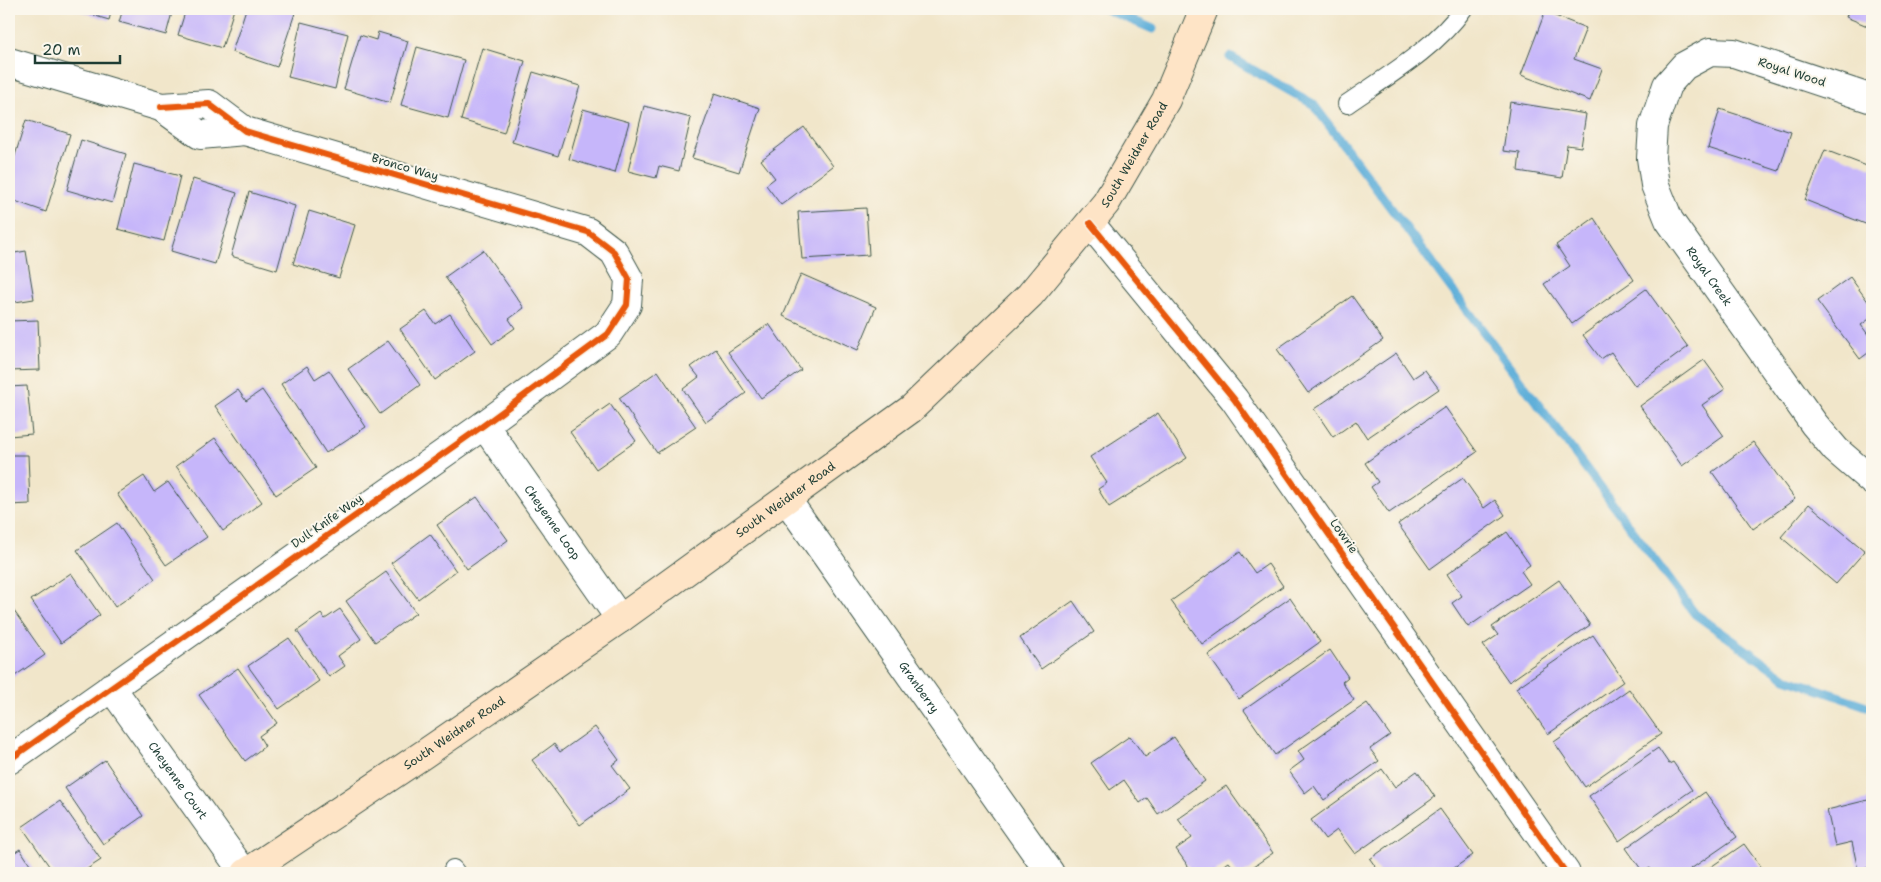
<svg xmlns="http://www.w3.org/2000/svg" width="1881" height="882" font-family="'Shantell Sans',sans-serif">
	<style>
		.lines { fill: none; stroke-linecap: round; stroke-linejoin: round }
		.stream { stroke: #5eafd9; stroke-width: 9 }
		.building { fill: #c6b6fa }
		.service-casing { stroke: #3e564a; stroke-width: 20 }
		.minor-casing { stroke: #3e564a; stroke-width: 30 }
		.secondary-casing { stroke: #3e564a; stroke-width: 30 }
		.service { stroke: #fff; stroke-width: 18 }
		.minor { stroke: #fff; stroke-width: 28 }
		.secondary { stroke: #fee4c6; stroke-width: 28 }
		.cycleway-casing { stroke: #fbf7ec; stroke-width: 9 }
		.cycleway { stroke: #e8590c; stroke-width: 6 }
		.labels { text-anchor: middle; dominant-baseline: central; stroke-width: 4; stroke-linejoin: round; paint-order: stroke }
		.street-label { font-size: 12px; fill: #1f3d34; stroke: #fbf7ec }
	</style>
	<rect width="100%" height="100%" fill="#fbf7ec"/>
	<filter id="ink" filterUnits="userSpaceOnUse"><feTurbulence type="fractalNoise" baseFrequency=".02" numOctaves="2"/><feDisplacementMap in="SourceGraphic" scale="10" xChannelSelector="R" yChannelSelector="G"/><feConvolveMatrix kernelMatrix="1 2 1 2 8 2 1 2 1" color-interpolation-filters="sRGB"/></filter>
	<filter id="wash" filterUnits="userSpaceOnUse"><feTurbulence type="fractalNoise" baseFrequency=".0096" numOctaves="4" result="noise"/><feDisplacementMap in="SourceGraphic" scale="20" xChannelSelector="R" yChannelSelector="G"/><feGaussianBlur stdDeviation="1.12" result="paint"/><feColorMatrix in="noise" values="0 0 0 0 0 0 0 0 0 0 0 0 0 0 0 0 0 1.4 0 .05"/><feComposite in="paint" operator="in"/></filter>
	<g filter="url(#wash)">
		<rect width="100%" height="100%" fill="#f1e6ca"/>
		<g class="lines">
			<g class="stream">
				<polyline points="1106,9 1153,29"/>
				<polyline points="1230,57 1313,104 1695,614 1786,678 1872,708"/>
			</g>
		</g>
		<g id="blocks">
			<g class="building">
				<polygon points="72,9 112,9 109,20"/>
				<polygon points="123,9 173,9 166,35 119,22"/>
				<polygon points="186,9 234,9 222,48 178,35"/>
				<polygon points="246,9 282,9 295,13 277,67 232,52"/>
				<polygon points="1849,9 1872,9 1872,28 1846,17"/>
				<polygon points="1545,12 1586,28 1574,59 1602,69 1590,101 1521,75"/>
				<polygon points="301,22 348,34 335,89 288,77"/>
				<polygon points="378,32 408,41 390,103 344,89 360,35 376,40"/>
				<polygon points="417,47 464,60 448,118 401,105"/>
				<polygon points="482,48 525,61 504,133 461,120"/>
				<polygon points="533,72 580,86 558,156 512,142"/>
				<polygon points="715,93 760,108 739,172 692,158"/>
				<polygon points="1510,102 1586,114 1581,147 1567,145 1562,178 1518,171 1520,153 1503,151"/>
				<polygon points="644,106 691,118 679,171 659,166 656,178 628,171"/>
				<polygon points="583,109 629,122 615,173 569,159"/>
				<polygon points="1720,109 1791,132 1779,171 1708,148"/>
				<polygon points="26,120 70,134 46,212 9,199 9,175"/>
				<polygon points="804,127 833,166 781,205 766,185 775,178 761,160"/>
				<polygon points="81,140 126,154 112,203 67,190"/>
				<polygon points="1825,150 1872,168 1872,214 1868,225 1805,200"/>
				<polygon points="134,164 180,176 164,241 118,229"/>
				<polygon points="193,179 237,193 215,264 171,251"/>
				<polygon points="249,192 295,206 277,270 231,256"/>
				<polygon points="866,208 869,255 802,259 798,212"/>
				<polygon points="309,211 355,225 339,278 293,264"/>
				<polygon points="1594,218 1634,280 1572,324 1544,284 1570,266 1556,245"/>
				<polygon points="483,250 524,308 509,319 515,328 492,344 445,277"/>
				<polygon points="26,251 34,299 9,303 9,254"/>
				<polygon points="801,274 876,307 858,350 783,316"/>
				<polygon points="1850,277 1872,307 1872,317 1861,325 1872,340 1872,350 1860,359 1817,301"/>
				<polygon points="1646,289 1688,347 1635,386 1611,352 1601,359 1583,335"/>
				<polygon points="1352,296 1383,340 1308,393 1277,349"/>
				<polygon points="426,311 435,324 450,314 475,351 435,380 400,329"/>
				<polygon points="38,320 40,370 9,371 9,321"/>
				<polygon points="769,324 801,370 761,398 728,352"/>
				<polygon points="388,341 420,385 380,414 348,369"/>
				<polygon points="716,349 746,393 706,422 683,389 699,377 691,367"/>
				<polygon points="1396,353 1413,378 1425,370 1439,389 1367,438 1356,421 1333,437 1314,409"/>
				<polygon points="1704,360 1725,389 1702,405 1724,436 1682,466 1640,406"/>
				<polygon points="307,366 315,379 329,370 366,427 326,453 281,384"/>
				<polygon points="658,371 696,427 657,453 619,398"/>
				<polygon points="27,386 32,434 9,436 9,387"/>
				<polygon points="238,390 246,401 262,390 316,468 276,495 215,406"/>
				<polygon points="610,404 636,441 596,469 570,432"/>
				<polygon points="1445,407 1477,452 1389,513 1371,487 1378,482 1365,463"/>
				<polygon points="1158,413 1187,458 1109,507 1098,489 1107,483 1090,457"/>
				<polygon points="215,438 262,502 223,531 176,466"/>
				<polygon points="1753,442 1795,499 1753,529 1712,472"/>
				<polygon points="9,455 28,455 30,504 9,505"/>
				<polygon points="144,476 154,492 168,482 207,537 166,565 117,494"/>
				<polygon points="1463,478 1484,508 1495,500 1505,515 1430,569 1398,524"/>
				<polygon points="477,497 508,540 467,569 437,525"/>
				<polygon points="1809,504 1865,551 1836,584 1781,537"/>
				<polygon points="117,523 155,579 115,607 77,550"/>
				<polygon points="1507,532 1530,565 1521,571 1530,584 1468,627 1452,603 1462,596 1447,574"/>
				<polygon points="430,534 456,571 418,599 391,563"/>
				<polygon points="1240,552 1255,573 1268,564 1283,586 1202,644 1171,601"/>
				<polygon points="386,572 416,613 375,642 346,601"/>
				<polygon points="71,573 100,615 61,643 31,600"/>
				<polygon points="1559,580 1590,625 1509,682 1483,645 1498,635 1492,627"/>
				<polygon points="1290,598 1320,642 1239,699 1208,655"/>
				<polygon points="1073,601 1094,632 1041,669 1020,638"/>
				<polygon points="9,604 45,655 9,680"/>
				<polygon points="340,609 361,639 338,656 345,666 329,677 297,631 321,614 325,619"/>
				<polygon points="1593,635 1624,681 1548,734 1516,688"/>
				<polygon points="289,638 319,681 279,709 248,666"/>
				<polygon points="1330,650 1348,677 1342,682 1354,700 1275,755 1244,710"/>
				<polygon points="238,668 277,723 259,736 265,746 245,761 199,695"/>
				<polygon points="1629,689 1661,734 1585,787 1554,742"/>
				<polygon points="1367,703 1390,735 1370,749 1379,761 1324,800 1314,786 1305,793 1289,771 1304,760 1298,751"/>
				<polygon points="595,727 619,760 612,765 630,789 580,825 532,760 554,744 560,752"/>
				<polygon points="1130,736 1145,757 1174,737 1205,781 1158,814 1147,798 1140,803 1124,780 1110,790 1091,763"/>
				<polygon points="1658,748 1669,764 1673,762 1692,790 1619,841 1589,796"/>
				<polygon points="105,760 143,816 103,844 65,788"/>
				<polygon points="1382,769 1395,787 1417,771 1435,797 1355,854 1337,830 1325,839 1311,820"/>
				<polygon points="1226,786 1273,853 1244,873 1237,873 1229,862 1213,873 1193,873 1176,849 1192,838 1178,819"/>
				<polygon points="1705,792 1737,837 1685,873 1654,873 1650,868 1643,872 1626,848"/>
				<polygon points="1872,799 1872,867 1858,870 1852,842 1835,846 1827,810"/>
				<polygon points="60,801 101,860 81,873 54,873 22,827"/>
				<polygon points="1440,809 1473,855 1447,873 1397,873 1395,871 1392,873 1380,873 1370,859"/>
				<polygon points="1744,844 1765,873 1702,873"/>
				<polygon points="20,849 36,873 9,873 9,856"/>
			</g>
		</g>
	</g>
	<g filter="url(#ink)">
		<use href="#blocks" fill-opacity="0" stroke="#3e564a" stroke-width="1"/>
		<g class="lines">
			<g class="service-casing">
				<g id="service">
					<path d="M1347,104C1386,77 1437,47 1463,9"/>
					<polyline points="453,869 456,873"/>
				</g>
			</g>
			<g class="minor-casing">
				<g id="minor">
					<polyline points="9,62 161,107 200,135 245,131"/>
					<path id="s1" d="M1872,99L1734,53L1710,52L1684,66L1667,85L1653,126L1651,158L1655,185L1669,220L1814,424L1836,450L1872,481"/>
					<polyline points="1090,223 1234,399 1566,873"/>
					<path id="s2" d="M484,425L620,619"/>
					<path id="s3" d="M787,500L1050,873"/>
					<path id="s4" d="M111,687L244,873"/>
					<polyline points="9,760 484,425 608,334 627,305 629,279 614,252 588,232 245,131 209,104 161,107"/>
				</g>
			</g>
			<g class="secondary-casing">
				<g id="secondary">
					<path id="s5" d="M246,873L424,754L620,619L911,409L1030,295L1106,203L1166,100L1204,9"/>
				</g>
			</g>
			<use href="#service" class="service"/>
			<use href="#minor" class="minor"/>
			<use href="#secondary" class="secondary"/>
			<g class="cycleway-casing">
				<g id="cycleway">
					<polyline points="1090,223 1234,399 1566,873"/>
					<polyline points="9,760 484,425 608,334 627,305 629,279 614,252 588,232 245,131 209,104 161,107"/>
				</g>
			</g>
			<use href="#cycleway" class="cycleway"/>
		</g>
	</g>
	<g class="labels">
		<g class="street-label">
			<text transform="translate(1792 72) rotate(18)">Royal Wood</text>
			<text stroke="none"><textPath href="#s5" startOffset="1151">South Weidner Road</textPath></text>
			<text transform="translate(405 167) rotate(16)">Bronco Way</text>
			<text stroke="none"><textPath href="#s1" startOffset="434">Royal Creek</textPath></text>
			<text stroke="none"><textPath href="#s5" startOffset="656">South Weidner Road</textPath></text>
			<text transform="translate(327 521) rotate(-35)">Dull Knife Way</text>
			<text stroke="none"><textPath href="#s2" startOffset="119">Cheyenne Loop</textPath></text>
			<text transform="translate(1344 536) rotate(55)">Lowrie</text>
			<text stroke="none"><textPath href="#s3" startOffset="229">Granberry</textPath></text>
			<text stroke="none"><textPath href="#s5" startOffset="251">South Weidner Road</textPath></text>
			<text stroke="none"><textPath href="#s4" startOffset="115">Cheyenne Court</textPath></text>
		</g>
	</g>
	<rect width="1881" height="882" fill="none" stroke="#fbf7ec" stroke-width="30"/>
	<path d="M35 55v8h85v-8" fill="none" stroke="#1f3d34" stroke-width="2.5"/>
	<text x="42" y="55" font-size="15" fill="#1f3d34" stroke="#fbf7ec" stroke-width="4" paint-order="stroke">20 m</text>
</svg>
